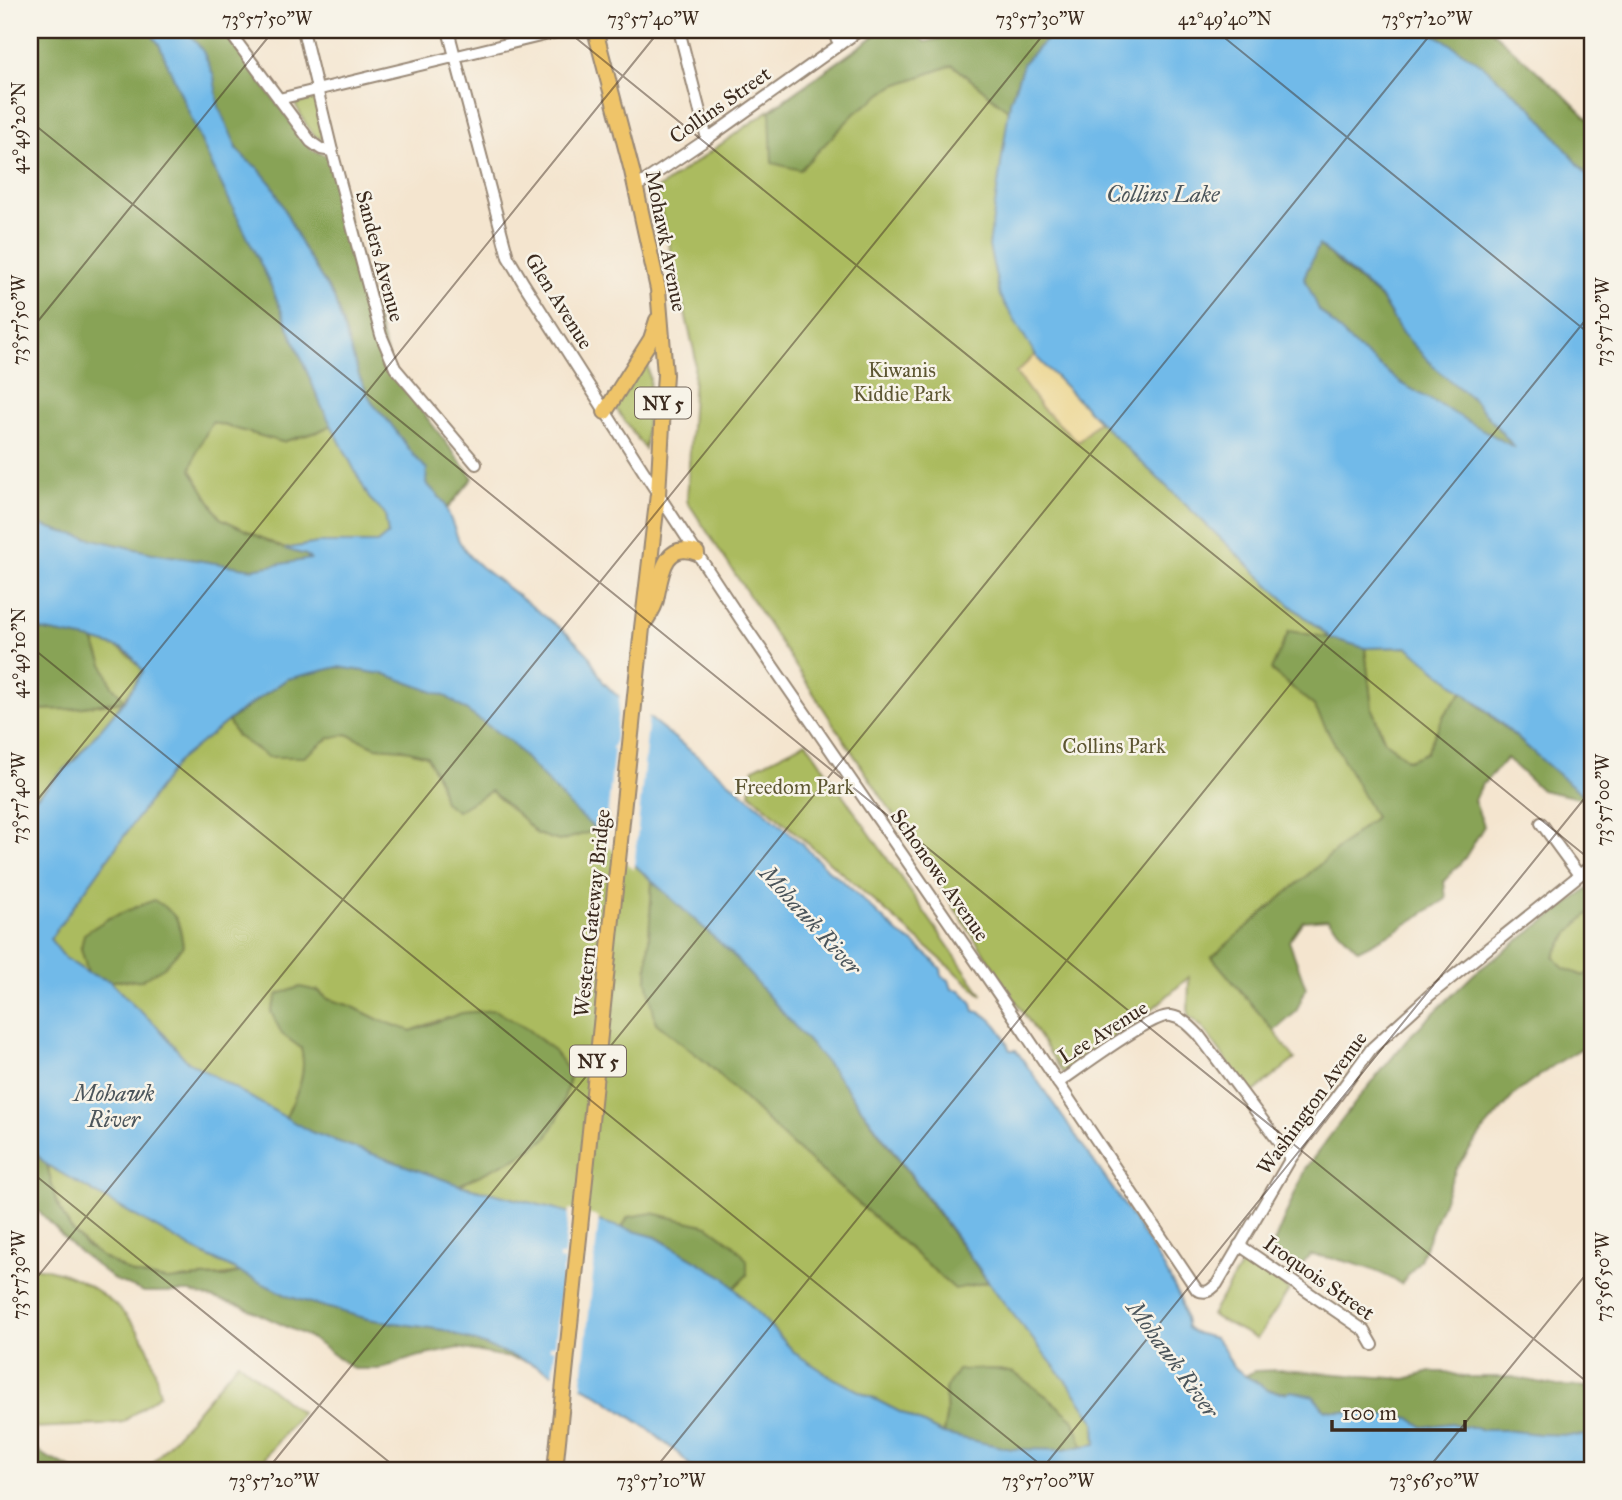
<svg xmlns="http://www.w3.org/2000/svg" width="1622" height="1500" font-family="'IM FELL Great Primer',serif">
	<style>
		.green { fill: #abbb5f; stroke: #73723e; stroke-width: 2 }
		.forest { fill: #88a356; stroke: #62663a; stroke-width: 2 }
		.sand { fill: #eeda9e; stroke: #94825e; stroke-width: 2 }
		.water { fill: #71bae9; stroke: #567284; stroke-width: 2; fill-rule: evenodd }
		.pier { fill: #f4e5cf }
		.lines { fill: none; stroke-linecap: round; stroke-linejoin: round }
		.minor-casing { stroke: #988876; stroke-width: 14 }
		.major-casing { stroke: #988876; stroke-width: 18 }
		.minor { stroke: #fff; stroke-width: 10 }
		.major { stroke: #efc469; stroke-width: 14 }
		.ticks { fill: none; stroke: #3b2a1e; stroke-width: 2; stroke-opacity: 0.45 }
		.labels { text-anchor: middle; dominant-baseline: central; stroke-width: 5; stroke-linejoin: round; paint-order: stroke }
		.shield { fill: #f7f3e8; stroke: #73665b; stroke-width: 2 }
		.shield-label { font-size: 19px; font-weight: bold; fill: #3b2a1e }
		.street-label { font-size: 21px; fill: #3b2a1e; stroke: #f7f3e8 }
		.park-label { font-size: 21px; fill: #5d5632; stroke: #f7f3e8 }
		.water-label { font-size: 23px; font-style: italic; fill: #4b555b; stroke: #f7f3e8 }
		.neatline { fill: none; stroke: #3b2a1e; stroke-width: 2.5 }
		.ticks-label { font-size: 18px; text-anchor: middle; fill: #3b2a1e }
	</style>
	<rect width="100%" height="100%" fill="#f7f3e8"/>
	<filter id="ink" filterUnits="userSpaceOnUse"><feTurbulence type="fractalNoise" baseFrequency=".0143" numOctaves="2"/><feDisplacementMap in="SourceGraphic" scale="14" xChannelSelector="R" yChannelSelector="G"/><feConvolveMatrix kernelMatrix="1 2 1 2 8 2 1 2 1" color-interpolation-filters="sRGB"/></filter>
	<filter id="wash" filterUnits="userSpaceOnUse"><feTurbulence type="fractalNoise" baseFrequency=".00686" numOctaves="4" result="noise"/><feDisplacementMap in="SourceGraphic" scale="28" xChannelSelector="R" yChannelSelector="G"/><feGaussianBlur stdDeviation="1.57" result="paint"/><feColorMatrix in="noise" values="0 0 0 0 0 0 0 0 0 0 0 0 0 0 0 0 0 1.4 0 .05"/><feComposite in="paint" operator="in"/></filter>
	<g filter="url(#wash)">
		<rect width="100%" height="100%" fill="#f4e5cf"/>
		<g class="green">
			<polygon points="883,30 910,30 1009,111 1000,177 1038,359 1110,432 1290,605 1331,638 1375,817 1213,957 1274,1031 1295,1059 1251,1094 1202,1027 1188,1016 1189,977 1136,1023 1063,1073 687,501 695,355 656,190"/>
			<path d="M315,99L323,132V137L320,139C308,133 302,116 295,104Z"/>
			<polygon points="30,239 198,448 212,422 282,442 317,432 332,425 369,498 385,514 388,534 377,543 318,543 285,549 220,518 191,470"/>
			<polygon points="646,355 650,380 645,449 614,406"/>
			<path d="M93,640C121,648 124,647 143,671C114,719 78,757 37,796L30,794V710L71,709L124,701L112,686Z"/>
			<polygon points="1408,647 1463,692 1445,713 1426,753 1408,761 1385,741 1372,709 1365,648"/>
			<path d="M228,721L237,736L304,757L329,738L347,734L376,747L402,748L427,756L439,781L444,802L457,810L491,791L523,819L537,834L559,841L597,830L652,881L647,980L708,1064L789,1142L954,1288L988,1282L1073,1390L1095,1422L1096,1444L1083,1446L1073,1419L1046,1396L1014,1373L993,1369L945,1389L947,1412L943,1434L835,1379L796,1354L734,1288L747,1275L628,1217L622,1228L556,1209L459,1185L518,1157L439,1020L411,1031L379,1020L351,1006L328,999L318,990L282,1034L301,1048C308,1075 297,1094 285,1119L186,1060L157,1026L133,1005L110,981L141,980L81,948L88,973L65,958L50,939L178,761Z"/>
			<polygon points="806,742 983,996 750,793 754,768"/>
			<path d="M1592,911V971L1584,976L1563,968L1553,957C1564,938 1575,924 1592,911Z"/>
			<path d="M47,1165L193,1249L240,1272C225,1277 213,1276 198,1277C187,1278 175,1281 165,1280C119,1276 73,1246 56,1202C52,1190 50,1177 47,1165Z"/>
			<polygon points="1244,1260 1289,1290 1257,1339 1211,1315"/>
			<path d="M30,1267C76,1269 126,1304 147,1346C154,1360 156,1378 160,1394L123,1422L101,1425L30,1428Z"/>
			<polygon points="238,1362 301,1413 255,1470 147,1470"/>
		</g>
		<g class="forest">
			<polygon points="30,30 148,30 159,44 210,161 268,279 321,405 332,425 317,432 282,442 212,422 198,449 191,470 220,518 285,549 306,555 311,559 252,569 152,553 59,531 30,521"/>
			<polygon points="187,30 222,30 312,150 330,157 392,372 473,478 447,509 444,502 426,483 426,469 415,458 390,423 372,403 359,376 334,297 303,248 273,186 258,168 247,160 236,148"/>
			<polygon points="883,30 910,30 925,42 951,36 967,30 1056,30 1024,62 1010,102 1009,111 953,65 893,86 855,113 800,170 772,163 770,111"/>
			<polygon points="1424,30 1491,30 1566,97 1592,123 1592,181 1533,109 1482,65 1443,39"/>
			<polygon points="1319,245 1346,270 1380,298 1402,333 1438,370 1474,400 1517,450 1401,383 1354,345 1319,310 1304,277"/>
			<polygon points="30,628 93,640 112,686 125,700 71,709 30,710"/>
			<polygon points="1289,631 1331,638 1365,648 1372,709 1384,741 1408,760 1426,753 1445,713 1463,692 1589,800 1541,790 1507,758 1482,785 1474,800 1484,826 1465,858 1444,881 1446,899 1394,932 1358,950 1328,919 1303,921 1289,941 1306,988 1296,1012 1274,1031 1212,957 1375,817 1314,706 1271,670"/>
			<polygon points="338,667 388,675 447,697 511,742 569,805 597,830 559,841 537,834 523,819 491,791 457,811 444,802 439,781 427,756 402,749 376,747 347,734 329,738 304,757 268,757 237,736 228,721 287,679"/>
			<polygon points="652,881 730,952 832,1069 988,1282 955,1289 789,1142 708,1064 656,1023 647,980"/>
			<path d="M1592,886V911C1575,924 1563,938 1554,956L1563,968L1583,976L1592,971V1042L1554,1065L1515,1094L1483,1131L1456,1169L1420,1260L1401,1284C1376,1268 1339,1258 1310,1255L1297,1271L1270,1252L1305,1169L1358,1099L1411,1035L1475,973Z"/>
			<path d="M154,900C178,915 179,919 183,946L164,967L141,980L110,981L88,973L81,948L84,934L109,918Z"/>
			<path d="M300,987L318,991L328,999L351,1006L379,1020L411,1031L462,1013L495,1010L527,1029L552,1049L566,1067L570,1078L558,1118L547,1138L518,1157L459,1185L311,1132L285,1119C296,1094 308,1075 301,1048L282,1034L271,1012L278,994Z"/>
			<polygon points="30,1148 47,1165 56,1201 70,1228 85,1245 102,1257 134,1274 167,1280 203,1277 226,1277 240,1272 290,1297 368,1319 444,1330 526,1361 459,1348 416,1357 379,1369 354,1369 309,1337 242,1306 190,1292 144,1292 115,1280 72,1246 42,1214 30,1206"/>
			<polygon points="652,1213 708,1226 734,1245 747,1260 747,1275 734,1288 724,1277 656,1237 622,1228 628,1217"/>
			<polygon points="993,1369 1014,1373 1046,1396 1073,1419 1083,1446 1063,1450 1011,1449 943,1434 947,1412 945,1389 958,1370"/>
			<polygon points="1281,1370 1405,1379 1431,1372 1447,1372 1462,1377 1512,1377 1557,1386 1592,1387 1592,1436 1538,1434 1504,1430 1482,1430 1475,1427 1463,1428 1452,1423 1423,1427 1410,1418 1325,1410 1313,1396 1267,1390 1260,1384 1245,1376 1255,1371"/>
			<polygon points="30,1444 45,1456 74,1470 30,1470"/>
		</g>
		<polygon class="sand" points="1035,355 1099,421 1078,442 1041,407 1016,373"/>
		<g class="water">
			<path d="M148,30H187L204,53L210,67L214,77L219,108L234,141L236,149L247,160L258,168L273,186L303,248L334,298L359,376L372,403L390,423L415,457L427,469L426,483L444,502L459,541L470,557L481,567L569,635L589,655L603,682L614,693L637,708L758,805L802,844L828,870L844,882L899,934L912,942L932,959L941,969L942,976L949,980L952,989L960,990L971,1001L974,1011C987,1012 1000,1027 1005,1039C1007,1043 1008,1047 1010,1050H1016L1122,1202L1165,1269L1181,1300L1187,1328L1192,1332L1214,1338L1222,1345L1232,1365L1245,1376L1260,1384L1267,1390L1286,1393L1292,1391L1313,1396L1325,1410L1410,1418L1423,1427L1452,1423L1463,1427H1475L1482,1430H1504L1538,1434L1592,1436V1470H694L681,1456L647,1428L594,1392L526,1361L444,1330L368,1319L290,1297L193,1249L47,1165L30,1148V803L73,762L125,700L143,671L130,654L123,649L93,640L30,628V521L59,531L152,553L252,569L310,559L306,555L285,549L318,543H377L388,534L385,514L369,498L321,405L268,279L210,161L159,44ZM338,667L388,675L447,697L511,742L569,805L730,952L832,1069L910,1173L1001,1299L1073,1390L1095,1422L1096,1444L1063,1450L1011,1449L943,1434L835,1379L796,1354L724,1277L655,1237L556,1209L459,1185L311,1132L186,1060L157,1026L133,1005L110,981L88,973L65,958L50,939L178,761L235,715L287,679Z"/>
			<path d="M1056,30H1424L1443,39L1482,65L1533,109L1592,181V801L1560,776L1487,711L1408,647L1365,648L1331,638L1290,605L1110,432L1038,359L1000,296L989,246L1010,102L1024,62ZM1319,245L1380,297L1402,333L1438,371L1474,400L1515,448L1401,383L1354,345L1319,310L1304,277Z"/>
		</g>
		<g class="pier">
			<polygon points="620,693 649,714 634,870 605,843 606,835 603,834 603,830 606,830 614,749 612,749 613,745 614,745"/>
			<polygon points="569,1209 599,1217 581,1390 552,1377 555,1350 550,1349 550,1345 555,1345 564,1261 559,1260 559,1256 564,1256"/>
		</g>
	</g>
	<g filter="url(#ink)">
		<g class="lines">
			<g class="minor-casing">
				<g id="minor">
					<polyline points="228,30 311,142 321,149 332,151"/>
					<polyline points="303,30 332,151 381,335 395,368 476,464"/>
					<path d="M448,30L508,257L524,284L658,494L741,620L1006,1005L1197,1290C1206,1294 1210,1291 1217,1284L1291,1158L1372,1048L1430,995L1592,865"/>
					<polyline points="679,30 707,139"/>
					<polyline points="831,30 840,44"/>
					<polyline points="279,99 565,30"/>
					<polyline points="636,187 707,139 860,30"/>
					<polyline points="1541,823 1579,875"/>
					<path d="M1058,1083C1078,1070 1152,1013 1171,1016C1183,1018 1190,1026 1198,1034L1291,1158"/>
					<polyline points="1239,1245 1365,1331 1373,1345"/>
				</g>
			</g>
			<g class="major-casing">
				<g id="major">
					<polyline points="605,412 651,339 657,320"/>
					<path d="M646,620C650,614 655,607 656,600C661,577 663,540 697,553"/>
					<polyline points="555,1470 642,628 658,494 665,374 658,289 632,171 595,30"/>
				</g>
			</g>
			<use href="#minor" class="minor"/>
			<use href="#major" class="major"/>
		</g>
	</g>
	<path class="ticks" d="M566,30L1592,861M1215,30L1592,336M30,121L1592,1386M30,331L274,30M30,646L1047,1470M30,809L660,30M30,1171L399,1470M30,1286L1047,30M267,1470L1434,30M654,1470L1592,312M1041,1470L1592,789M1427,1470L1592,1267"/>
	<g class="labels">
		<g class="shield">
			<rect x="635" y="387.5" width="56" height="31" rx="5"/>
			<rect x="570" y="1045.5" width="56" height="31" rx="5"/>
		</g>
		<g class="shield-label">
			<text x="663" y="403">NY 5</text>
			<text x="598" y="1061">NY 5</text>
		</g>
		<g class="street-label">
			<text transform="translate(720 105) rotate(-35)">Collins Street</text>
			<text transform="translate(666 241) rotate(79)">Mohawk Avenue</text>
			<text transform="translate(380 256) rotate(75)">Sanders Avenue</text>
			<text transform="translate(559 301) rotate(58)">Glen Avenue</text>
			<text transform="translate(940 875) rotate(55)">Schonowe Avenue</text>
			<text transform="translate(592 913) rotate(-84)">Western Gateway Bridge</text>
			<text transform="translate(1103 1032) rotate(-32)">Lee Avenue</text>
			<text transform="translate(1312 1103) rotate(-54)">Washington Avenue</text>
			<text transform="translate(1319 1278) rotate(35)">Iroquois Street</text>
		</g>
		<g class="park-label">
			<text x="902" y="370">Kiwanis<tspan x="902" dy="24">Kiddie Park</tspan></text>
			<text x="1114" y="746">Collins Park</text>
			<text x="794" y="787">Freedom Park</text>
		</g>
		<g class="water-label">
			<text x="1163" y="194">Collins Lake</text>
			<text transform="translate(811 920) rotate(48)">Mohawk River</text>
			<text x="114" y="1093">Mohawk<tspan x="114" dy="26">River</tspan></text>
			<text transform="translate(1173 1359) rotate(54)">Mohawk River</text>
		</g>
	</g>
	<rect width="1622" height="1500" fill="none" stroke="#f7f3e8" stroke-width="77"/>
	<path d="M1332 1420v10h133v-10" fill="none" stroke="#3b2a1e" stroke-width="3.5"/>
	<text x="1342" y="1420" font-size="21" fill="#3b2a1e" stroke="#f7f3e8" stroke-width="5" paint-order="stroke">100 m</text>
	<rect x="38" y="38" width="1546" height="1424" class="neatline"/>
	<g class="ticks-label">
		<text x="267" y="25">73°57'50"W</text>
		<text x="653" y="25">73°57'40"W</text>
		<text x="1040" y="25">73°57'30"W</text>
		<text x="1225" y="25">42°49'40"N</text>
		<text x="1427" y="25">73°57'20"W</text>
		<text transform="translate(19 128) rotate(-90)" y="6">42°49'20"N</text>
		<text transform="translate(19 320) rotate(-90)" y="6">73°57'50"W</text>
		<text transform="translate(1603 322) rotate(-90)" y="6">73°57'10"W</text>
		<text transform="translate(19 653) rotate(-90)" y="6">42°49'10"N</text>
		<text transform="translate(19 798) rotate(-90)" y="6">73°57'40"W</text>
		<text transform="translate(1603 800) rotate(-90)" y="6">73°57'00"W</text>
		<text transform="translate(19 1275) rotate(-90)" y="6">73°57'30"W</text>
		<text transform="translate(1603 1277) rotate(-90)" y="6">73°56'50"W</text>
		<text x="274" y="1487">73°57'20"W</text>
		<text x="661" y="1487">73°57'10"W</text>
		<text x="1048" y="1487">73°57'00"W</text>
		<text x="1434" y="1487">73°56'50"W</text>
	</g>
</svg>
